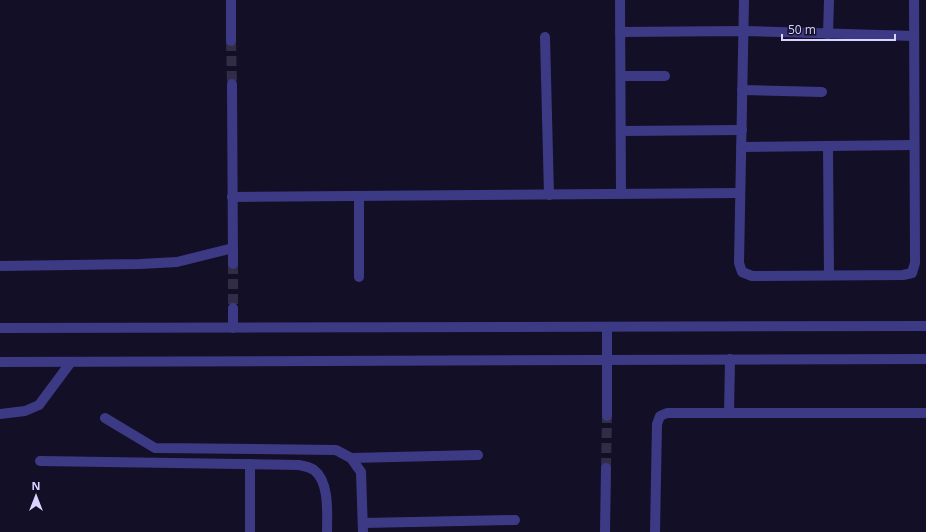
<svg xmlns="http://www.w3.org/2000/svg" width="926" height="532" font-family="'Open Sans',sans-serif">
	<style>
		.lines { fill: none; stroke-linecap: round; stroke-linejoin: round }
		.minor-tunnel { stroke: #312d47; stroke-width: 10; stroke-dasharray: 10 5; stroke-linecap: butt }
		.minor { stroke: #3d3a85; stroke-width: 10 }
	</style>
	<rect width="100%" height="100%" fill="#130f26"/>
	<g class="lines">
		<g class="minor-tunnel">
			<polyline points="231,41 232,84"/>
			<polyline points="233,264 233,308"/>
			<polyline points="606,468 607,416"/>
		</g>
		<g class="minor">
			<polyline points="231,0 231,41"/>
			<polyline points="620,0 621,194"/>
			<polyline points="744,0 739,263 742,272 752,276 903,275 912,273 915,263 914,0"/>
			<polyline points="620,32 744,31 914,36"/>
			<polyline points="828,34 829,0"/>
			<polyline points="545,37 549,195"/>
			<polyline points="621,76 665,76"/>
			<polyline points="232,84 233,264"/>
			<polyline points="742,90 822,92"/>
			<polyline points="621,131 742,130"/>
			<polyline points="828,146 829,275"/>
			<polyline points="741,147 914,145"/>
			<polyline points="359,196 359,277"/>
			<polyline points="232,197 740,193"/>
			<polyline points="0,266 140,264 177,262 233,248"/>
			<polyline points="233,308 233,328"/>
			<polyline points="607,327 607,416"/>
			<polyline points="0,328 926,326"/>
			<polyline points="0,362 926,359"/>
			<polyline points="729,413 730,359"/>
			<polyline points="0,414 25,411 39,405 71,362"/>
			<polyline points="105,418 155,448 336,450 351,458 361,472 363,532"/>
			<polyline points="351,458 478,455"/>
			<path d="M40,461L299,465C304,466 311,468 314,470C330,482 327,515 327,532"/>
			<polyline points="363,523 515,520"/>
			<polyline points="250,532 250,464"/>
			<polyline points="605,532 606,468"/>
			<polyline points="655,532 657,424 660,416 667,413 926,413"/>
		</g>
	</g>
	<g transform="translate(36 496)" stroke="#130f26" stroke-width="3" paint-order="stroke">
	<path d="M0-3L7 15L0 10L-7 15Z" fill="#d9d4ff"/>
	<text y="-6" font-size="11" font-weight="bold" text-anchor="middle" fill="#d9d4ff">N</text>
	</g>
	<path d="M782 34v6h113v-6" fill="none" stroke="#d9d4ff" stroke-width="2"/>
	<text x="788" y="34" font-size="12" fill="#d9d4ff" stroke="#130f26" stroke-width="3" paint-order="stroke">50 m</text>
</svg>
